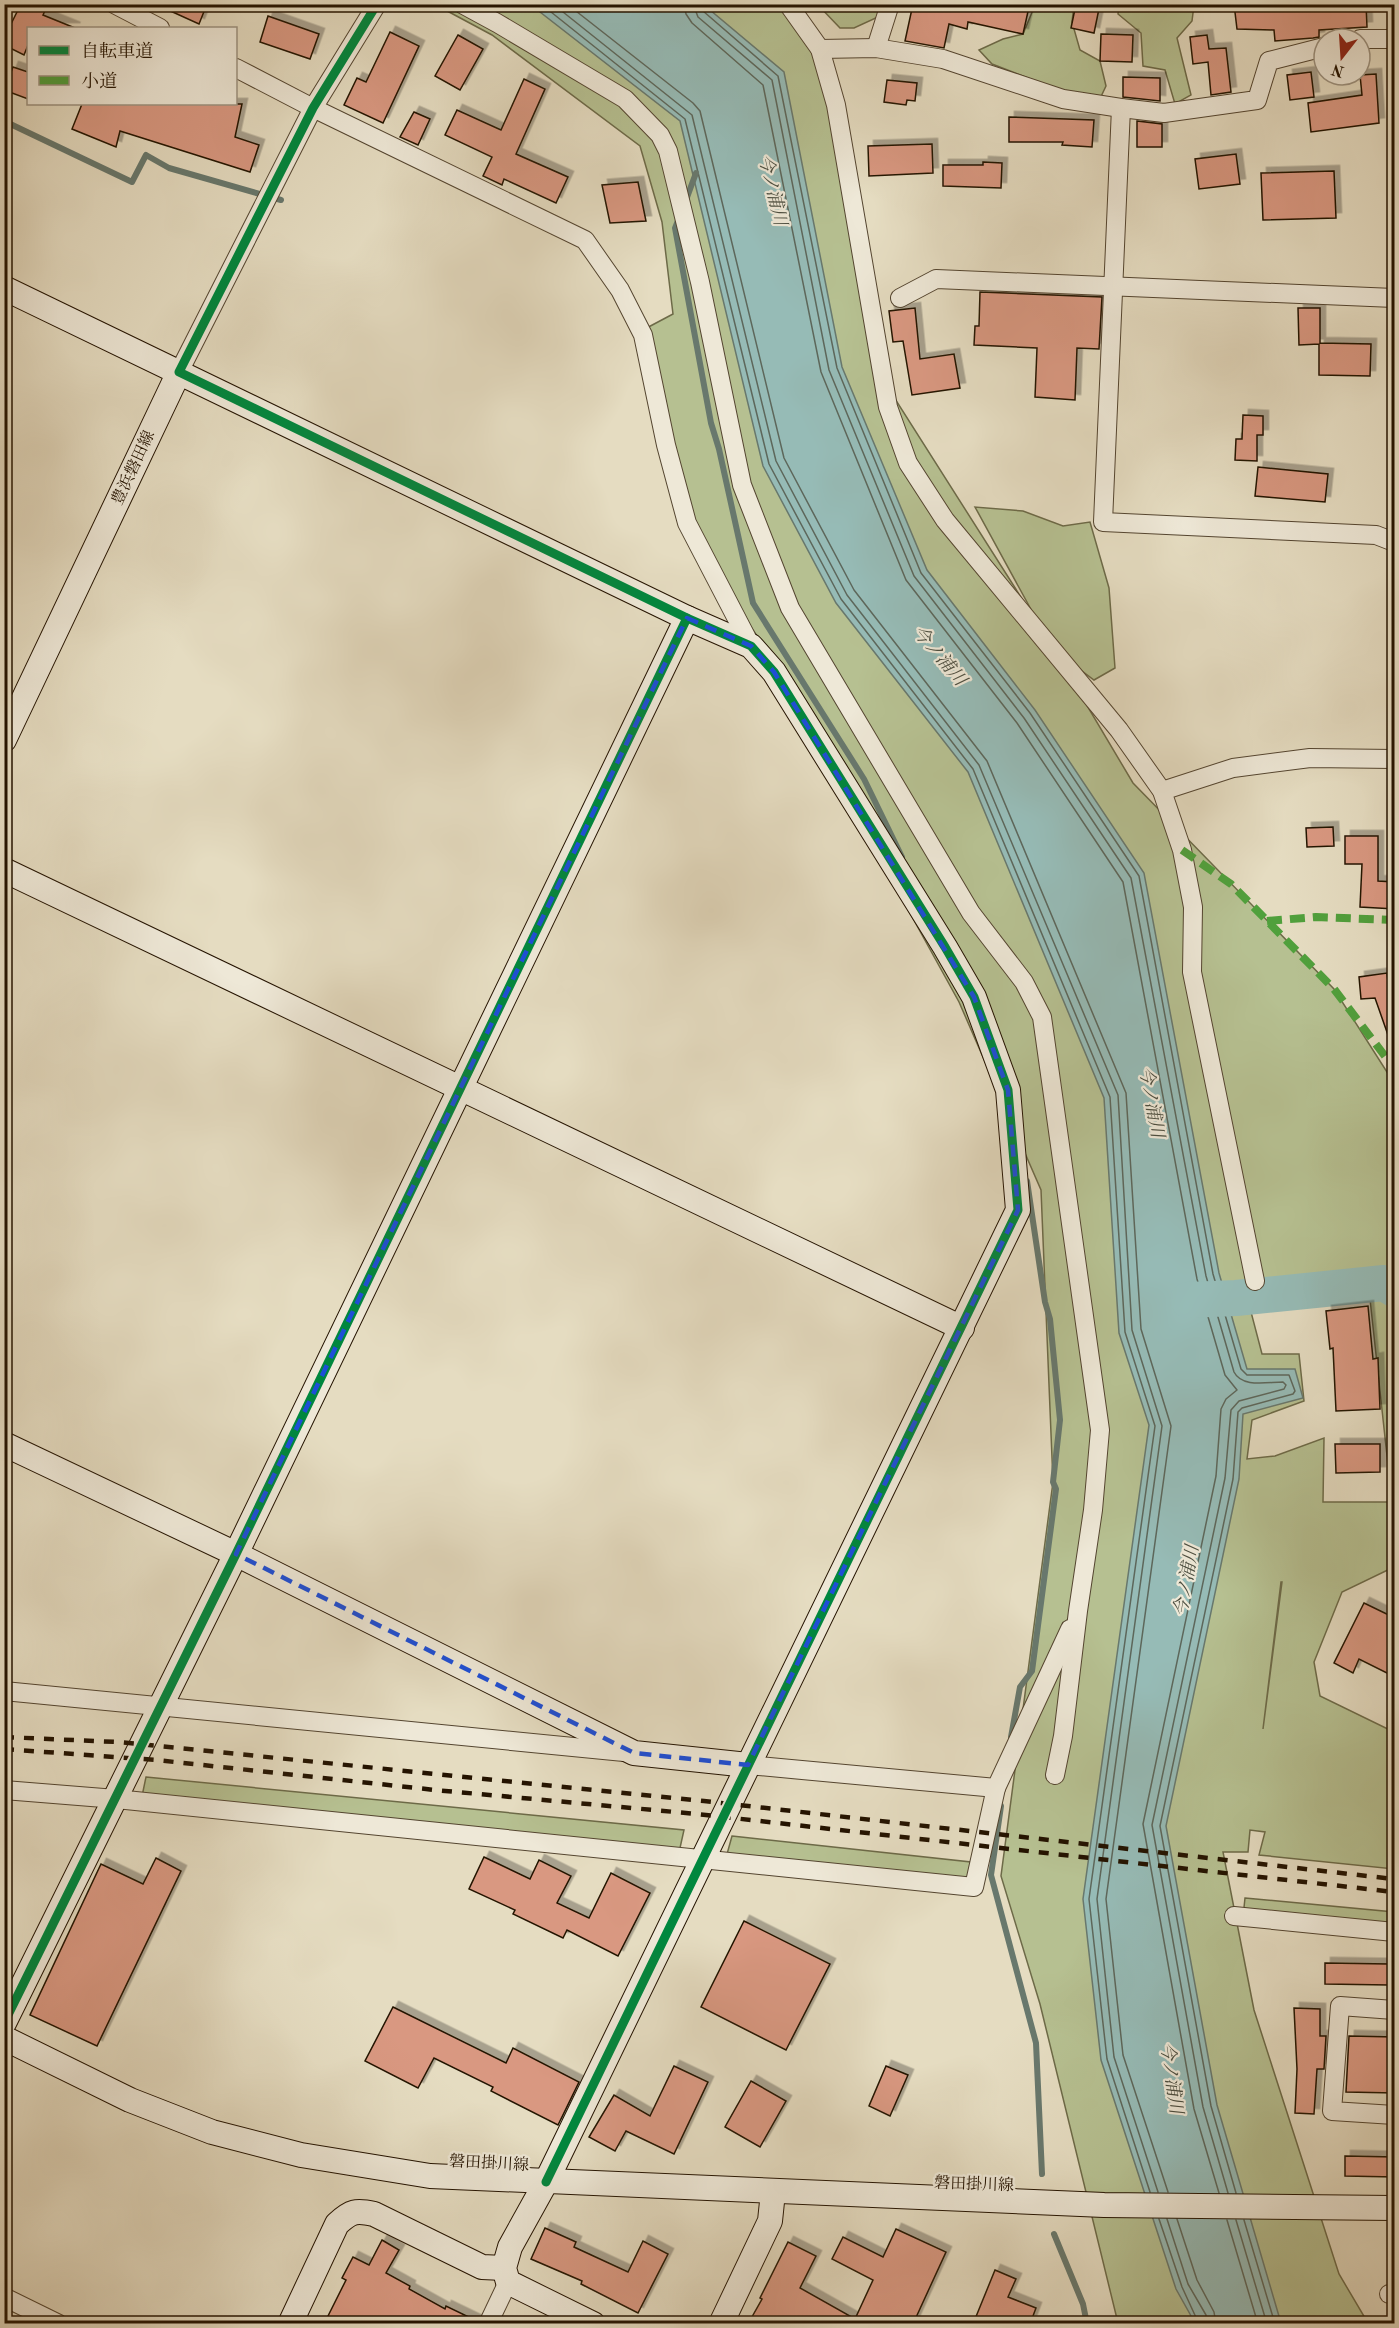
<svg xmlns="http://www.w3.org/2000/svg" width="1399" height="2328" font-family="'Old Standard TT','Noto Serif JP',serif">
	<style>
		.green { fill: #b6c091; stroke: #6d6a48; stroke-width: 1.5; fill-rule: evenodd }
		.water { fill: #96bbb6; stroke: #68786d; stroke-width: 1.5 }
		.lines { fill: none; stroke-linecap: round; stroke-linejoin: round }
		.shore { stroke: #5d675b; stroke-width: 1.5 }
		.stream { stroke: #68786d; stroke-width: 6 }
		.river { stroke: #96bbb6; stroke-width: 36 }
		.building { fill: #d99881; stroke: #241300; stroke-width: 1.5; filter: url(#shadow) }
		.street-casing { stroke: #544530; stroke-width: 20 }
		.secondary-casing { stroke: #241300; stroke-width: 26 }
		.street { stroke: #eee8d7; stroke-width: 18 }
		.secondary { stroke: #eee8d7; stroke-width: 24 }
		.rail { stroke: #241300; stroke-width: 4.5; stroke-dasharray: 10 10; stroke-linecap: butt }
		.quiet { stroke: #50a03c; stroke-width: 8; stroke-dasharray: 15 8; stroke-linecap: butt }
		.cycleway-casing { stroke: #eee8d7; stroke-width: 13 }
		.cycleway { stroke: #00873e; stroke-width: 9 }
		.marked { fill: none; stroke: #1d4ed8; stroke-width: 4.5; stroke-dasharray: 12 8; stroke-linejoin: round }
		.labels { text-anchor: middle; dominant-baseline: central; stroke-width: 4.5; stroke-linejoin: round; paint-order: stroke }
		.street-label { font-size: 16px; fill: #241300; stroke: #eee8d7 }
		.water-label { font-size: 18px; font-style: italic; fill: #4c4e40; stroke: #eee8d7 }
	</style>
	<defs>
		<filter id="shadow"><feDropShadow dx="5.5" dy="-5.5" stdDeviation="0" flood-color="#0004"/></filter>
	</defs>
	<rect width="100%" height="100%" fill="#e5dcc1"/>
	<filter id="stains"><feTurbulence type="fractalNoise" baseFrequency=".00333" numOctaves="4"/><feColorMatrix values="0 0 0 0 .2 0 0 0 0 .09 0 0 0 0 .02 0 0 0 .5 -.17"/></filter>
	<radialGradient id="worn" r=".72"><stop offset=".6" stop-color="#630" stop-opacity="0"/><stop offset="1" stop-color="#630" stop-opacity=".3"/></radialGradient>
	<g class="green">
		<path d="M436,5H776L820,49L883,380L1045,635L975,507L1023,511L1063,526L1090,522L1109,588L1115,668L1094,680L1054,650L1133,783L1334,989L1394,1083V1172L1392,1198L1394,1227V1567L1342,1592L1314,1662L1320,1696L1394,1732V1869L1259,1855L1265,1832L1250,1830L1248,1852H1223L1254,2010L1339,2274L1368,2323H1118L1040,2004L1001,1876L1053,1482L1041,1190L959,1002L759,639L703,555L641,331L673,314L662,222L640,146L492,35ZM1370,1299L1392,1502H1323L1324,1438L1275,1456L1247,1459L1252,1420L1304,1401L1299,1354H1262L1251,1312ZM1282,1582L1263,1729L1281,1582Z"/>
		<polygon points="818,5 881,5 878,17 854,28 840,28"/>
		<polygon points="1035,5 1074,5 1072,22 1080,50 1100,61 1106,86 1097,105 992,64 979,50 1003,39 1023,34"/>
		<polygon points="1119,5 1194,5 1192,21 1177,38 1191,95 1175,104 1165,70 1143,66 1141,33 1118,14"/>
		<polygon points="146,1777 684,1830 678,1857 141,1801"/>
		<polygon points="732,1836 980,1863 974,1887 727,1854"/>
		<polygon points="1245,1898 1394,1912 1394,1932 1243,1917"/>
	</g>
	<polygon class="water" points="531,5 704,5 784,72 842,367 927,570 1035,710 1144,873 1219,1273 1247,1369 1295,1369 1303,1398 1243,1414 1239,1479 1166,1826 1217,2105 1281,2323 1195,2323 1176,2289 1101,2060 1083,1899 1149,1425 1119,1333 1104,1098 968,772 836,603 763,466 680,121"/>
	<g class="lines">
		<g class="shore">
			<polyline points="541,4 685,119 769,464 841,599 973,769 1110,1097 1125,1332 1155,1426 1089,1899 1107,2059 1150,2192"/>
			<polyline points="553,4 692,115 776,461 847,595 979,765 1118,1095 1132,1330 1162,1426 1097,1899 1114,2057 1158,2192"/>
			<polyline points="567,4 693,103 700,111 784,458 854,590 987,761 1126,1093 1141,1329 1171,1426 1106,1899 1123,2055 1168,2192"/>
			<polyline points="684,4 686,14 692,23 763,85 821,372 906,580 1017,723 1123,882 1197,1279 1225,1375 1237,1390 1226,1399 1221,1409 1216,1476 1143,1824 1194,2109 1219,2193"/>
			<path d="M693,4L698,17L772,80L829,370L914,576L1024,718L1131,878L1206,1276L1234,1372C1242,1388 1267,1382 1283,1382L1286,1385L1284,1389L1239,1401L1231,1410L1225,1478L1152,1825L1203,2107L1228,2193"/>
			<polyline points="701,4 703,11 778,76 837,368 921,573 1030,713 1139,876 1213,1274 1241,1369 1247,1375 1289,1375 1295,1391 1293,1394 1242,1408 1238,1412 1233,1479 1160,1826 1211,2106 1236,2193"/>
			<polyline points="1159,2219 1182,2287 1199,2324"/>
			<polyline points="1167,2219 1188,2284 1206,2315 1207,2324"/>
			<polyline points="1177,2219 1197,2280 1214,2312 1216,2324"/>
			<polyline points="1227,2220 1258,2324"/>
			<polyline points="1236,2220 1267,2324"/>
			<polyline points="1244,2220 1275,2324"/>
		</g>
		<g class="stream">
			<polyline points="4,121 132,182 146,155 169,168 281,200"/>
			<polyline points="686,200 696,173"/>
			<polyline points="679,218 675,228 711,423 719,449 753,603 864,779 902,857"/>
			<polyline points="1011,1737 1020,1687 1032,1671 1056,1489 1053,1482 1060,1420 1050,1319 1045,1302 1027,1181"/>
			<polyline points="1001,1806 991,1875 1036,2043 1042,2174"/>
			<polyline points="1054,2234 1083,2304 1087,2324"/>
		</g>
		<polyline class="river" points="1188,1300 1236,1298 1384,1283 1394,1289"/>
	</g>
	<g class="building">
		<polygon points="21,4 48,4 43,15 75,28 28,28 28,45 24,55 4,45 4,38"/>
		<polygon points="155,4 207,4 199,24"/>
		<polygon points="913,4 1018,4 1029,7 1023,34 968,22 967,29 949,24 944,48 905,41"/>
		<polygon points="1076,4 1100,4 1094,33 1071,28"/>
		<polygon points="1234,4 1259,4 1259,8 1300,4 1366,4 1367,27 1319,30 1319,37 1313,38 1275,41 1274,30 1237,29"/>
		<polygon points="268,16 319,34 310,59 260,42"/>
		<polygon points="390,32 419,46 383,123 344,105 357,78 366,82"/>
		<polygon points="1101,34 1133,35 1132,62 1100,61"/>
		<polygon points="458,35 483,49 460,90 435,76"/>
		<polygon points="1207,35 1209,49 1226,48 1231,92 1211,95 1208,62 1193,64 1190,37"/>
		<polygon points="13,67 28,72 28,99 4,90"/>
		<polygon points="1311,72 1314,97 1290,100 1287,75"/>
		<polygon points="1376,74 1379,123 1311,132 1308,103 1362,95 1360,75"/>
		<polygon points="1123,77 1160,78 1160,101 1123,97"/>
		<polygon points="524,79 545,89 516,154 568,177 556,203 504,179 502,185 483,176 492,157 445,135 457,110 501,130"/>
		<polygon points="887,80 917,83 915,101 907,100 906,105 884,102"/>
		<polygon points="82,104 242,104 235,137 259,145 250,172 120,131 116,147 72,129"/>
		<polygon points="414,112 430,119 418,145 400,137"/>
		<polygon points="1009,117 1094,120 1092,147 1062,145 1063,142 1009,142"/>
		<polygon points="1137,121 1162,124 1162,147 1137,147"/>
		<polygon points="932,144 933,173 869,176 868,146"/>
		<polygon points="1236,154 1240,184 1199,189 1195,159"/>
		<polygon points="983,162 1002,163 1001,188 943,186 943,165 983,165"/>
		<polygon points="1334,171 1336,218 1263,220 1261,173"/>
		<polygon points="638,182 646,221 610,223 602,185"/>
		<polygon points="980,292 1102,297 1099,349 1077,348 1075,400 1035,397 1037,348 974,345 975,326 979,326"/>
		<polygon points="915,308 920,359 954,354 960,388 912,395 903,341 893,342 889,311"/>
		<polygon points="1298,308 1320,308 1320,343 1371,344 1370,376 1319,375 1319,344 1299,345"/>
		<polygon points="1243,415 1263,416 1263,435 1257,435 1257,461 1235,460 1236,439 1242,439"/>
		<polygon points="1258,467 1328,474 1325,502 1255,496"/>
		<polygon points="1333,827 1334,846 1307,847 1306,828"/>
		<polygon points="1345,836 1378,836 1378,881 1395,882 1395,909 1360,907 1362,864 1345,864"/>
		<polygon points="1387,973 1394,1033 1388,1035 1375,998 1361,999 1359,977"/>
		<polygon points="1368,1306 1373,1359 1378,1358 1380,1409 1336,1411 1333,1348 1330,1349 1326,1311"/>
		<polygon points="1335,1444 1380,1444 1380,1472 1336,1473"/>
		<polygon points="1364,1603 1395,1618 1395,1677 1359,1659 1353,1673 1334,1663"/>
		<polygon points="484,1857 530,1879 539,1860 571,1876 557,1903 589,1918 611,1873 650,1893 618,1956 567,1930 563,1938 513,1914 515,1910 469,1889"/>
		<polygon points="156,1858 181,1871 97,2046 30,2015 101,1864 143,1884"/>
		<polygon points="744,1921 830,1964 786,2050 701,2007"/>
		<polygon points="1325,1963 1389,1964 1389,1985 1325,1984"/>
		<polygon points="393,2007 506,2063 513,2048 579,2082 558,2125 491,2091 493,2087 434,2058 418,2088 365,2061"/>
		<polygon points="1294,2008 1320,2009 1320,2036 1326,2036 1324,2069 1317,2069 1314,2114 1295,2113 1297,2069"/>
		<polygon points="1349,2036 1395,2037 1395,2093 1346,2092"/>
		<polygon points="674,2066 708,2082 674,2154 626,2131 615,2151 589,2137 614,2095 650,2116"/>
		<polygon points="886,2066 908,2075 890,2116 869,2106"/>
		<polygon points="751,2081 786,2101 760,2147 725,2127"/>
		<polygon points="1345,2156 1395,2157 1395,2177 1345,2176"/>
		<polygon points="545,2228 576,2242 574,2247 628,2272 643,2241 668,2254 638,2313 581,2284 582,2281 531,2259"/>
		<polygon points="896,2229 946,2252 913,2324 748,2324 762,2299 760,2298 788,2242 816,2256 800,2288 855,2319 873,2280 832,2259 843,2237 883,2257"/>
		<polygon points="382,2240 399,2250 386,2273 410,2286 409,2289 445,2309 446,2306 477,2321 477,2324 324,2324 346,2280 342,2278 353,2257 369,2265"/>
		<polygon points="995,2270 1016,2279 1008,2297 1036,2308 1030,2324 973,2324"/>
	</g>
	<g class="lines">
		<g class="street-casing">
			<g id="street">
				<polyline points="114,4 160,28"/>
				<polyline points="462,4 497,23 625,99 660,135 668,151 700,282 742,485 790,608 971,913 1024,982 1042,1017 1100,1430 1093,1510 1078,1611 1063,1736 1055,1775"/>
				<polyline points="788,4 820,49 836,105 888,407 908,463 945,520 1119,730 1162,791 1182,850 1193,907 1192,972 1255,1281"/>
				<polyline points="1360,39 1394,39"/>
				<polyline points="876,48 890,4"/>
				<polyline points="820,49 876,48 943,59 1063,99 1121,108 1164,113 1257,100 1269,61 1324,47"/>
				<polyline points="236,68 313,108 585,240 620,290 643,335 666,445 687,523 751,646"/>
				<polyline points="1121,108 1103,522 1376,535 1394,542"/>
				<polyline points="900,298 936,279 1394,298"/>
				<polyline points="179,372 313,108 377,4"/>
				<polyline points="1162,791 1233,768 1310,758 1394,759"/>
				<polyline points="4,1691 624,1752"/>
				<polyline points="748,1765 996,1788 1070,1629"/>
				<polyline points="4,1790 116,1799 974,1887 996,1788"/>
				<polyline points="1234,1916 1394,1932"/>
				<polyline points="1394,2010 1340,2006 1332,2111 1394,2115"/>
				<polyline points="1389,2294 1394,2294"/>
				<polyline points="4,2297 59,2324"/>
				<polyline points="488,2324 508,2282"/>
			</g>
		</g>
		<g class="secondary-casing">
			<g id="secondary">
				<polyline points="4,288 687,618 751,646 774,672 945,947 974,997 1008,1090 1018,1210 546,2182 510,2247 504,2268 508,2282 593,2324"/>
				<polyline points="4,740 179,372"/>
				<polyline points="4,870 962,1328"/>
				<polyline points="4,1444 236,1554 634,1753 748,1765"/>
				<polyline points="4,2023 236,1554 687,618"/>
				<polyline points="4,2038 130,2100 212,2132 301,2155 430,2176 1104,2205 1394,2208"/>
				<path d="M290,2324L337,2224C351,2211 356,2210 374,2214L482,2267L504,2268"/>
				<polyline points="721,2324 770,2221 773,2192"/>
			</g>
		</g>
		<use href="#street" class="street"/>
		<use href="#secondary" class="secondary"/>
		<g class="rail">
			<polyline points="4,1737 118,1742 704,1801 1394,1879"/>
			<polyline points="4,1749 156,1760 435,1790 697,1814 1394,1892"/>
		</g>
		<g class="quiet">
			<polyline points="1182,850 1231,884 1334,989 1394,1068"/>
			<polyline points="1267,921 1316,917 1394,920"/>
			<polyline points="1394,1169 1391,1227 1394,1239"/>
		</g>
		<g class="cycleway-casing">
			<g id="cycleway">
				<polyline points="377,4 313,108 179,372 687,618 751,646 774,672 945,947 974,997 1008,1090 1018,1210 546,2182"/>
				<polyline points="4,2023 236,1554 687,618"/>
			</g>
		</g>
		<use href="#cycleway" class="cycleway"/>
	</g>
	<path class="marked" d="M687,618L751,646L774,672L974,997L1008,1090L1018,1210L748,1765L634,1753L236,1554Z"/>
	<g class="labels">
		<g class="street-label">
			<text transform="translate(134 468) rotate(-65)">豊浜磐田線</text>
			<text transform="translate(489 2164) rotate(3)">磐田掛川線</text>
			<text transform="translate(974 2185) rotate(2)">磐田掛川線</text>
		</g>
		<g class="water-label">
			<text transform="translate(772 190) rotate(77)">今ノ浦川</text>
			<text transform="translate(939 656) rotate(50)">今ノ浦川</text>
			<text transform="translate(1151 1102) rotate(80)">今ノ浦川</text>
			<text transform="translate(1187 1581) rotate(-80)">今ノ浦川</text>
			<text transform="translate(1171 2078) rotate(82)">今ノ浦川</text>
		</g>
	</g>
	<rect width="1399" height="2328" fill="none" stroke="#e5dcc1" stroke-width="24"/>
	<rect x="6" y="6" width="1387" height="2316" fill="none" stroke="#241300" stroke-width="3"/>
	<rect x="12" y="12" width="1375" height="2304" fill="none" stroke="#241300" stroke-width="1.5"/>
	<rect x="27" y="27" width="210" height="78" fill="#eee8d7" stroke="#9d9381" stroke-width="1.5"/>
	<rect x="39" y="46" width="30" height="9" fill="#00873e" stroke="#9d9381" stroke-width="1.5"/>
	<text x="81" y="57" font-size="18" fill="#241300">自転車道</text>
	<rect x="39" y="76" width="30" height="9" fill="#50a03c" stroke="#9d9381" stroke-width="1.5"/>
	<text x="81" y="87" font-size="18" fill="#241300">小道</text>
	<g transform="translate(1342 57) rotate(197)"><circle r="28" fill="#eee8d7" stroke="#9d9381" stroke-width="1.5"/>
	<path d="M0-4.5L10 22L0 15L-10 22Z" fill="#8f2418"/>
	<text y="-9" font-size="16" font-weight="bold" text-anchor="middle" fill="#241300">N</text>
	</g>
	<rect width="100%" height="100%" filter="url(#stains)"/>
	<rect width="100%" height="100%" fill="url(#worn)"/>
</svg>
